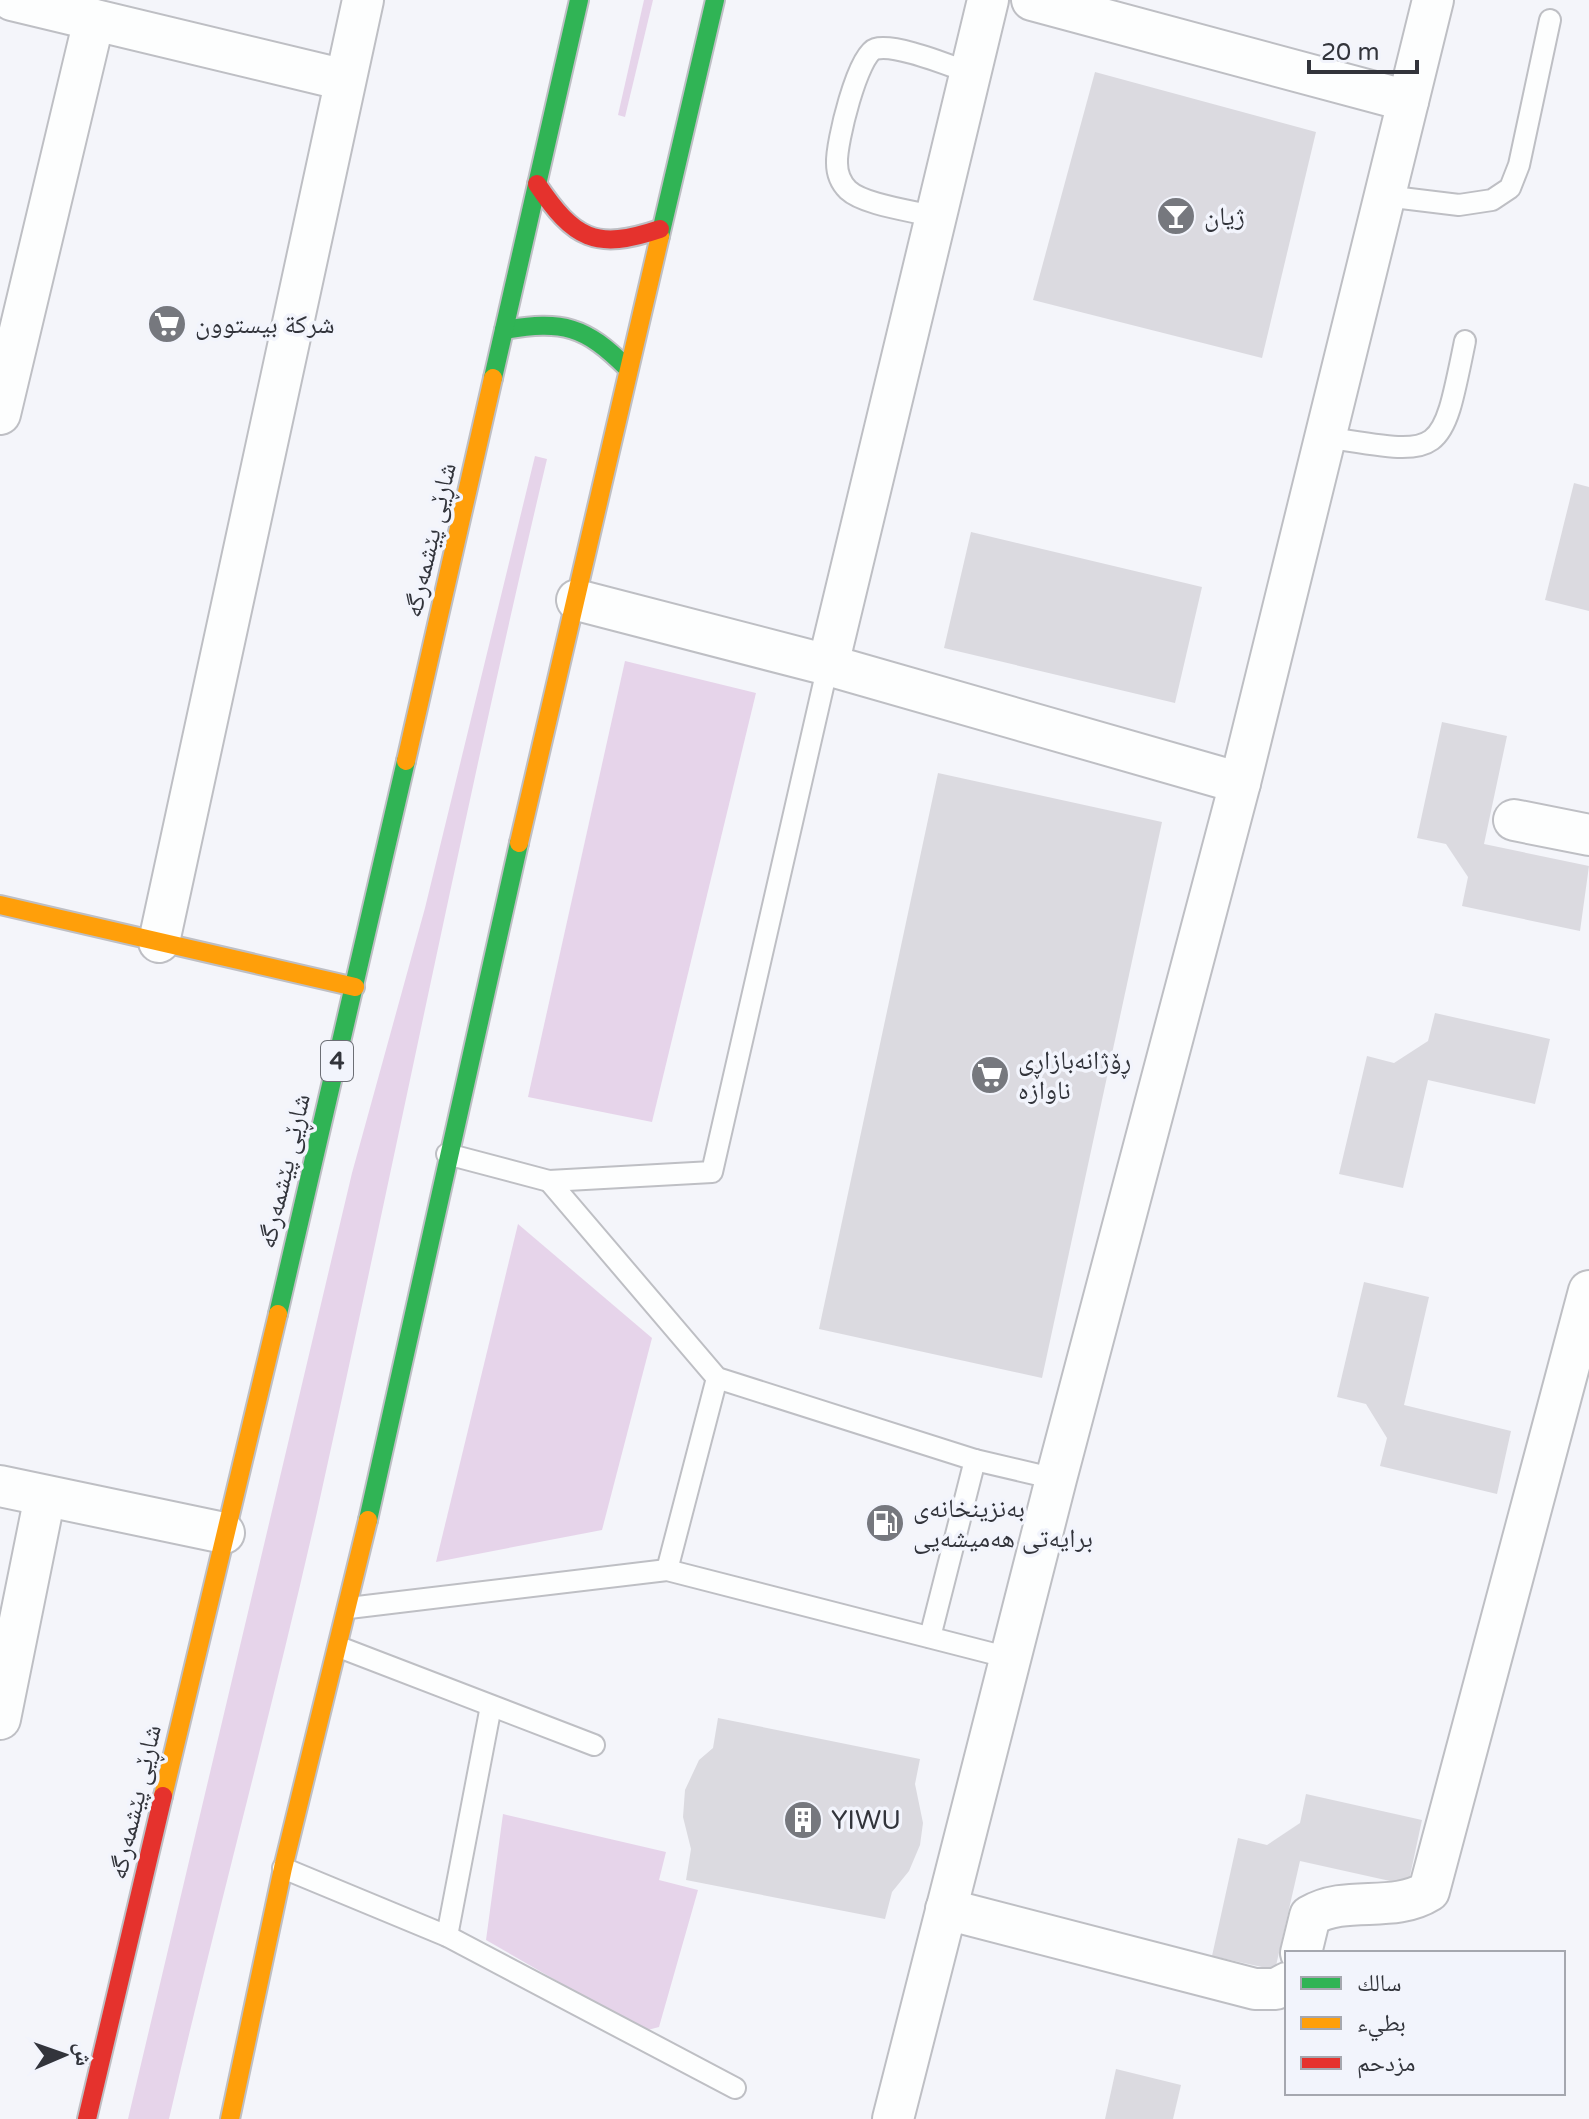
<svg xmlns="http://www.w3.org/2000/svg" width="1589" height="2119" font-family="'Varela Round','Noto Naskh Arabic',sans-serif">
	<style>
		.green { fill: #e6d4ea }
		.building { fill: #dbdae0 }
		.lines { fill: none; stroke-linecap: round; stroke-linejoin: round }
		.lane-casing { stroke: #bebfc4; stroke-width: 24 }
		.street-casing { stroke: #bebfc4; stroke-width: 44 }
		.fast-casing { stroke: #bebfc4; stroke-width: 22 }
		.slow-casing { stroke: #bebfc4; stroke-width: 22 }
		.jam-casing { stroke: #bebfc4; stroke-width: 22 }
		.lane { stroke: #fdfefe; stroke-width: 20 }
		.street { stroke: #fdfefe; stroke-width: 40 }
		.fast { stroke: #30b455; stroke-width: 18 }
		.slow { stroke: #ff9f0a; stroke-width: 18 }
		.jam { stroke: #e5322d; stroke-width: 18 }
		.labels { text-anchor: middle; dominant-baseline: central; stroke-width: 7; stroke-linejoin: round; paint-order: stroke }
		.shield { fill: #f2f4fc; stroke: #6c6e75; stroke-width: 2 }
		.shield-label { font-size: 24px; font-weight: bold; fill: #32343b }
		.poi-label { font-size: 26px; fill: #32343b; stroke: #f2f4fc; text-anchor: start }
		.street-label { font-size: 26px; fill: #32343b; stroke: #f2f4fc }
	</style>
	<rect width="100%" height="100%" fill="#f4f5fa"/>
	<g class="green">
		<polygon points="644,0 653,0 625,117 618,115"/>
		<path d="M535,456L547,459C464,809 395,1161 317,1512C271,1715 216,1916 169,2119H128L352,1173L425,908Z"/>
		<polygon points="625,661 756,693 652,1122 528,1097"/>
		<polygon points="518,1224 652,1338 602,1530 436,1562"/>
		<polygon points="503,1814 666,1852 659,1880 698,1890 659,2027 644,2031 486,1940"/>
	</g>
	<g class="building">
		<polygon points="1095,72 1316,132 1262,358 1033,300"/>
		<polygon points="1574,483 1589,487 1589,611 1545,600"/>
		<polygon points="971,532 1202,587 1175,703 944,648"/>
		<polygon points="1442,722 1507,736 1484,844 1589,866 1580,931 1462,906 1468,877 1446,844 1417,838"/>
		<polygon points="938,773 1162,822 1042,1378 819,1329"/>
		<polygon points="1435,1013 1550,1039 1535,1104 1428,1080 1403,1188 1339,1174 1367,1056 1394,1063 1428,1041"/>
		<polygon points="1364,1282 1429,1297 1404,1405 1511,1431 1497,1494 1380,1466 1387,1438 1366,1404 1337,1397"/>
		<polygon points="718,1718 920,1759 915,1784 923,1823 920,1845 909,1871 892,1892 885,1919 686,1880 691,1849 683,1817 685,1790 699,1760 713,1748"/>
		<polygon points="1306,1794 1422,1820 1408,1885 1300,1861 1275,1970 1212,1956 1238,1838 1267,1845 1300,1823"/>
		<polygon points="1116,2069 1181,2085 1173,2119 1105,2119"/>
	</g>
	<g class="lines">
		<g class="lane-casing">
			<g id="lane">
				<polyline points="1385,196 1459,205 1492,200 1510,188 1519,165 1550,20"/>
				<path d="M936,217C914,211 864,205 848,190C840,182 837,174 837,163C836,143 858,54 875,49C896,43 950,66 971,73"/>
				<path d="M1325,437C1443,456 1441,460 1465,341"/>
				<polyline points="447,1154 549,1181 712,1172 828,665"/>
				<polyline points="549,1181 717,1378 975,1460 1056,1479"/>
				<polyline points="667,1570 717,1378"/>
				<polyline points="349,1608 667,1570 1010,1658"/>
				<polyline points="930,1637 975,1460"/>
				<polyline points="339,1647 594,1745"/>
				<polyline points="283,1868 447,1936 735,2088"/>
				<polyline points="447,1936 491,1706"/>
			</g>
		</g>
		<g class="street-casing">
			<g id="street">
				<polyline points="12,0 345,80"/>
				<polyline points="1032,0 1408,101"/>
				<polyline points="0,414 94,20"/>
				<polyline points="577,600 828,665 1240,783"/>
				<polyline points="828,665 988,0"/>
				<polyline points="1514,820 1589,835"/>
				<polyline points="159,942 363,0"/>
				<polyline points="0,1486 224,1533"/>
				<polyline points="0,1719 45,1496"/>
				<polyline points="946,1909 1255,1989 1276,1989 1287,1983"/>
				<path d="M1301,1953L1310,1916C1347,1894 1392,1914 1429,1891L1589,1291"/>
				<polyline points="893,2119 1056,1479 1240,783 1433,0"/>
			</g>
		</g>
		<g class="fast-casing">
			<g id="fast">
				<polyline points="660,236 715,0"/>
				<path d="M504,330C563,320 585,326 627,368"/>
				<polyline points="493,378 579,0"/>
				<polyline points="278,1314 406,761"/>
				<polyline points="368,1520 519,843"/>
			</g>
		</g>
		<g class="slow-casing">
			<g id="slow">
				<polyline points="406,761 493,378"/>
				<polyline points="519,843 660,236"/>
				<polyline points="0,905 355,987"/>
				<polyline points="163,1796 278,1314"/>
				<polyline points="230,2119 283,1868 368,1520"/>
			</g>
		</g>
		<g class="jam-casing">
			<g id="jam">
				<path d="M537,184C574,239 595,251 660,229"/>
				<polyline points="87,2119 163,1796"/>
			</g>
		</g>
		<use href="#lane" class="lane"/>
		<use href="#street" class="street"/>
		<use href="#fast" class="fast"/>
		<use href="#slow" class="slow"/>
		<use href="#jam" class="jam"/>
	</g>
	<defs>
		<g id="bar-disc" transform="scale(2)"><circle r="9.5" fill="#76787e" stroke="#f2f4fc"/><path d="M-6-5H6L.8 .8V4.5H3.5V6h-7V4.5H-.8V.8Z" fill="#fff"/></g>
		<g id="supermarket-disc" transform="scale(2)"><circle r="9.5" fill="#76787e" stroke="#f2f4fc"/><path d="M-6-5.5h2.5l.6 2H6L4.5 2H-2.5L-4.4-4H-6ZM-1.5 3.2a1.3 1.3 0 1 0 .1 0ZM3 3.2a1.3 1.3 0 1 0 .1 0Z" fill="#fff"/></g>
		<g id="fuel-disc" transform="scale(2)"><circle r="9.5" fill="#76787e" stroke="#f2f4fc"/><path d="M-5.5-6h7V0h2V4h1.3V-2.5L3-4.5l.8-.8L6-3V5H2.5V1h-1V6h-7ZM-4.2-4.7v3.2H.2V-4.7Z" fill="#fff"/></g>
		<g id="building-disc" transform="scale(2)"><circle r="9.5" fill="#76787e" stroke="#f2f4fc"/><path d="M-4-6H4V6H1V3H-1V6H-4ZM-2.5-4.3h1.7v1.8h-1.7ZM.8-4.3h1.7v1.8H.8ZM-2.5-1h1.7V.8h-1.7ZM.8-1h1.7V.8H.8Z" fill="#fff"/></g>
	</defs>
	<g fill-rule="evenodd">
		<use href="#bar-disc" x="1176" y="216"/>
		<use href="#supermarket-disc" x="167" y="324"/>
		<use href="#supermarket-disc" x="990" y="1075"/>
		<use href="#fuel-disc" x="885" y="1523"/>
		<use href="#building-disc" x="803" y="1820"/>
	</g>
	<g class="labels">
		<rect class="shield" x="321" y="1041" width="32" height="40" rx="6"/>
		<g class="shield-label">
			<text x="337" y="1061">4</text>
		</g>
		<g class="poi-label">
			<text x="1204" y="216">ژیان</text>
			<text x="195" y="324">شرکة بیستوون</text>
			<text x="1018" y="1060">ڕۆژانەبازاڕی<tspan x="1018" dy="30">ناوازە</tspan></text>
			<text x="913" y="1508">بەنزینخانەی<tspan x="913" dy="30">برایەتی هەمیشەیی</tspan></text>
			<text x="831" y="1820">YIWU</text>
		</g>
		<g class="street-label">
			<text transform="translate(430 540) rotate(-77)">شاڕێی پێشمەرگە</text>
			<text transform="translate(284 1171) rotate(-77)">شاڕێی پێشمەرگە</text>
			<text transform="translate(135 1802) rotate(-77)">شاڕێی پێشمەرگە</text>
		</g>
	</g>
	<rect x="1285" y="1951" width="280" height="144" fill="#f2f4fc" stroke="#a5a7af" stroke-width="2"/>
	<rect x="1301" y="1977" width="40" height="12" fill="#30b455" stroke="#a5a7af" stroke-width="2"/>
	<text x="1357" y="1991" font-size="24" fill="#32343b">سالك</text>
	<rect x="1301" y="2017" width="40" height="12" fill="#ff9f0a" stroke="#a5a7af" stroke-width="2"/>
	<text x="1357" y="2031" font-size="24" fill="#32343b">بطيء</text>
	<rect x="1301" y="2057" width="40" height="12" fill="#e5322d" stroke="#a5a7af" stroke-width="2"/>
	<text x="1357" y="2071" font-size="24" fill="#32343b">مزدحم</text>
	<g transform="translate(64 2055) rotate(88)" stroke="#f2f4fc" stroke-width="6" paint-order="stroke">
	<path d="M0-6L14 30L0 20L-14 30Z" fill="#32343b"/>
	<text y="-12" font-size="22" font-weight="bold" text-anchor="middle" fill="#32343b">ش</text>
	</g>
	<path d="M1309 60v12h108v-12" fill="none" stroke="#32343b" stroke-width="4"/>
	<text x="1321" y="60" font-size="24" fill="#32343b" stroke="#f2f4fc" stroke-width="6" paint-order="stroke">20 m</text>
</svg>
